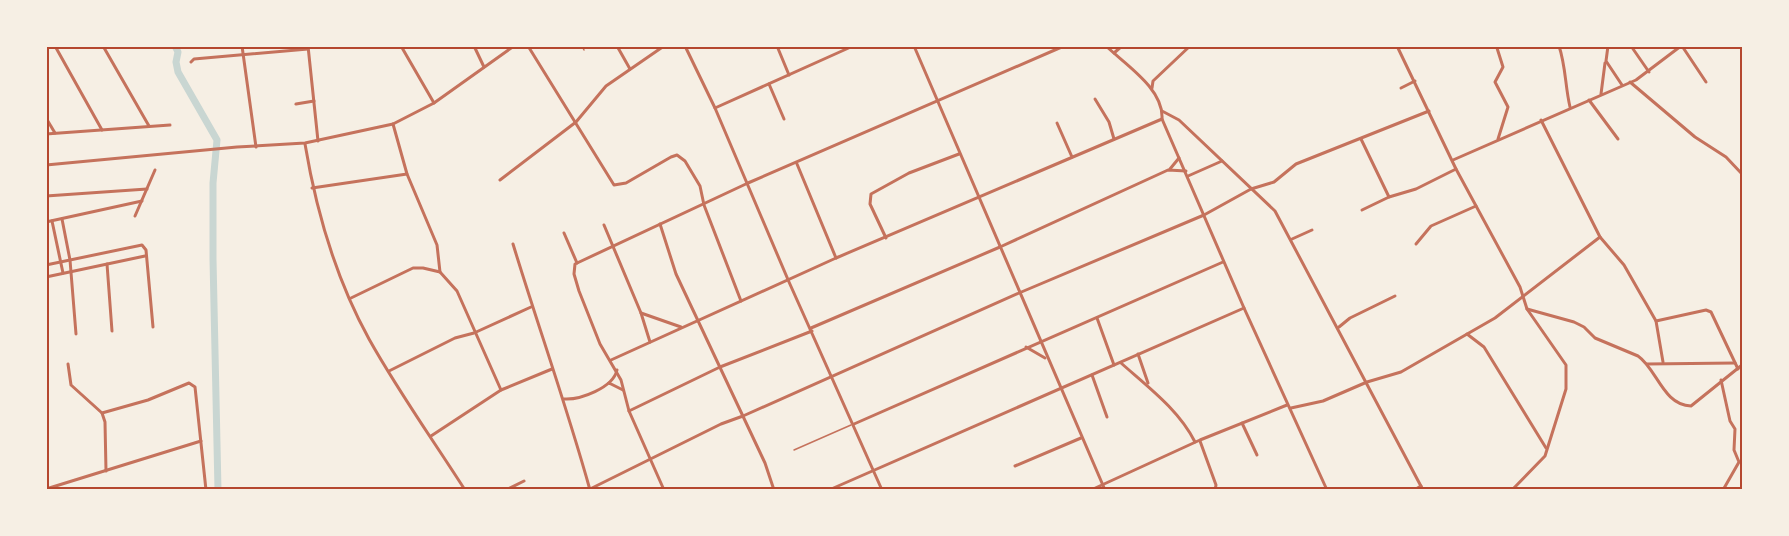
<svg xmlns="http://www.w3.org/2000/svg" width="1789" height="536" font-family="'Fira Sans',sans-serif">
	<style>
		.lines { fill: none; stroke-linecap: round; stroke-linejoin: round }
		.canal { stroke: #c9d6d2; stroke-width: 7 }
		.service { stroke: #c5725c; stroke-width: 1.5 }
		.minor { stroke: #c5725c; stroke-width: 3 }
		.neatline { fill: none; stroke: #b5482f; stroke-width: 2 }
	</style>
	<rect width="100%" height="100%" fill="#f6efe4"/>
	<g class="lines">
		<polyline class="canal" points="175,46 178,52 176,62 178,72 217,140 213,183 213,259 218,490"/>
		<g class="service">
			<polyline points="582,46 584,50"/>
			<polyline points="794,450 851,425"/>
		</g>
		<g class="minor">
			<polyline points="55,46 102,130"/>
			<polyline points="103,46 149,126"/>
			<polyline points="242,46 256,147"/>
			<polyline points="308,46 318,141"/>
			<polyline points="401,46 434,103"/>
			<polyline points="474,46 484,67"/>
			<polyline points="528,46 614,185 626,183 671,157 677,155 685,161 700,186 704,205 741,301"/>
			<polyline points="617,46 630,69"/>
			<polyline points="685,46 715,108 789,282 882,490"/>
			<polyline points="777,46 789,75"/>
			<polyline points="914,46 1105,490"/>
			<path d="M1106,46C1126,65 1164,89 1162,119L1244,308L1327,490"/>
			<polyline points="1397,46 1456,169 1520,287 1527,309 1566,365 1566,389 1545,456 1512,490"/>
			<path d="M1559,46C1566,67 1565,86 1570,107"/>
			<polyline points="1608,46 1606,61 1622,85"/>
			<polyline points="1631,46 1649,72"/>
			<polyline points="1682,46 1706,82"/>
			<polyline points="1114,53 1122,46"/>
			<polyline points="191,62 194,59 308,49"/>
			<polyline points="1630,82 1695,137 1726,157 1742,174"/>
			<polyline points="769,84 784,119"/>
			<polyline points="1152,88 1153,81 1190,46"/>
			<polyline points="1401,88 1415,81"/>
			<polyline points="1601,94 1605,63"/>
			<polyline points="1095,99 1109,122 1114,139"/>
			<polyline points="1589,100 1618,139"/>
			<polyline points="296,104 314,101"/>
			<polyline points="715,108 853,46"/>
			<polyline points="1162,111 1179,120 1275,211 1423,490"/>
			<polyline points="46,118 55,133"/>
			<polyline points="1541,120 1600,237 1624,265 1656,321 1663,362"/>
			<polyline points="1057,123 1072,157"/>
			<polyline points="393,124 407,174 437,245 440,272 457,291 501,390"/>
			<polyline points="46,134 170,125"/>
			<polyline points="1361,139 1389,197 1362,210"/>
			<polyline points="1498,139 1508,107 1495,82 1503,67 1497,48 1499,46"/>
			<path d="M305,144C316,210 336,279 369,339C398,391 433,440 465,490"/>
			<polyline points="1453,160 1636,80 1681,46"/>
			<polyline points="797,164 836,258"/>
			<polyline points="46,165 237,147 305,143 393,124 434,103 514,46"/>
			<polyline points="1170,169 1179,158"/>
			<polyline points="1188,176 1222,161"/>
			<polyline points="500,180 576,122 606,86 664,46"/>
			<polyline points="312,188 407,174"/>
			<polyline points="46,196 147,189"/>
			<polyline points="1389,197 1416,189 1456,169"/>
			<polyline points="135,216 155,170"/>
			<polyline points="62,219 70,260 76,334"/>
			<polyline points="52,221 63,273"/>
			<polyline points="46,222 142,201"/>
			<polyline points="660,224 676,274 765,463 774,490"/>
			<polyline points="604,225 641,313 650,342"/>
			<polyline points="564,233 577,263"/>
			<polyline points="886,238 870,204 871,194 909,173 959,154"/>
			<polyline points="1292,239 1312,230"/>
			<path d="M513,244C538,326 567,407 590,490"/>
			<polyline points="1416,244 1431,226 1476,206"/>
			<polyline points="107,264 112,331"/>
			<polyline points="46,265 142,245 146,250 153,327"/>
			<polyline points="46,277 145,256"/>
			<polyline points="351,298 413,268 423,268 440,272"/>
			<path d="M1527,309L1574,322L1584,327L1595,338L1638,356C1657,369 1663,405 1691,406L1742,365"/>
			<polyline points="641,313 681,327"/>
			<polyline points="1097,318 1114,365"/>
			<polyline points="1656,321 1706,310 1711,312 1738,369"/>
			<polyline points="1339,327 1350,318 1395,296"/>
			<polyline points="811,328 1000,247 1168,170 1186,171"/>
			<polyline points="1467,334 1484,347 1546,448"/>
			<polyline points="1026,347 1045,358"/>
			<polyline points="1138,354 1148,383"/>
			<polyline points="611,360 836,258 1162,119"/>
			<path d="M1121,363C1148,387 1179,410 1195,442"/>
			<polyline points="68,364 71,385 102,413 105,422 106,471"/>
			<polyline points="1647,364 1735,363"/>
			<polyline points="389,371 455,338 474,333 531,307"/>
			<polyline points="1092,375 1107,417"/>
			<polyline points="1721,380 1730,421 1735,429 1734,450 1739,462 1723,490"/>
			<polyline points="609,383 623,390"/>
			<path d="M564,399C580,400 613,388 617,370"/>
			<polyline points="1291,408 1323,401 1367,382 1401,372 1495,318 1600,237"/>
			<polyline points="629,411 720,367 812,331"/>
			<polyline points="102,413 148,400 189,383 195,387 206,490"/>
			<polyline points="1242,423 1257,455"/>
			<polyline points="854,424 1223,262"/>
			<polyline points="431,436 501,390 552,369"/>
			<polyline points="1200,441 1216,485 1215,490"/>
			<polyline points="1015,466 1081,438"/>
			<polyline points="46,489 201,441"/>
			<polyline points="590,489 721,424 743,416 1019,293 1204,215 1251,189 1274,182 1296,164 1429,111"/>
			<polyline points="506,490 524,481"/>
			<polyline points="664,490 629,411 621,380 600,344 579,291 574,274 575,264 748,183 1064,46"/>
			<polyline points="829,490 1244,308"/>
			<polyline points="1091,490 1200,440 1287,405"/>
			<polyline points="1414,490 1421,486"/>
		</g>
	</g>
	<rect width="1789" height="536" fill="none" stroke="#f6efe4" stroke-width="96"/>
	<rect x="48" y="48" width="1693" height="440" class="neatline"/>
</svg>
